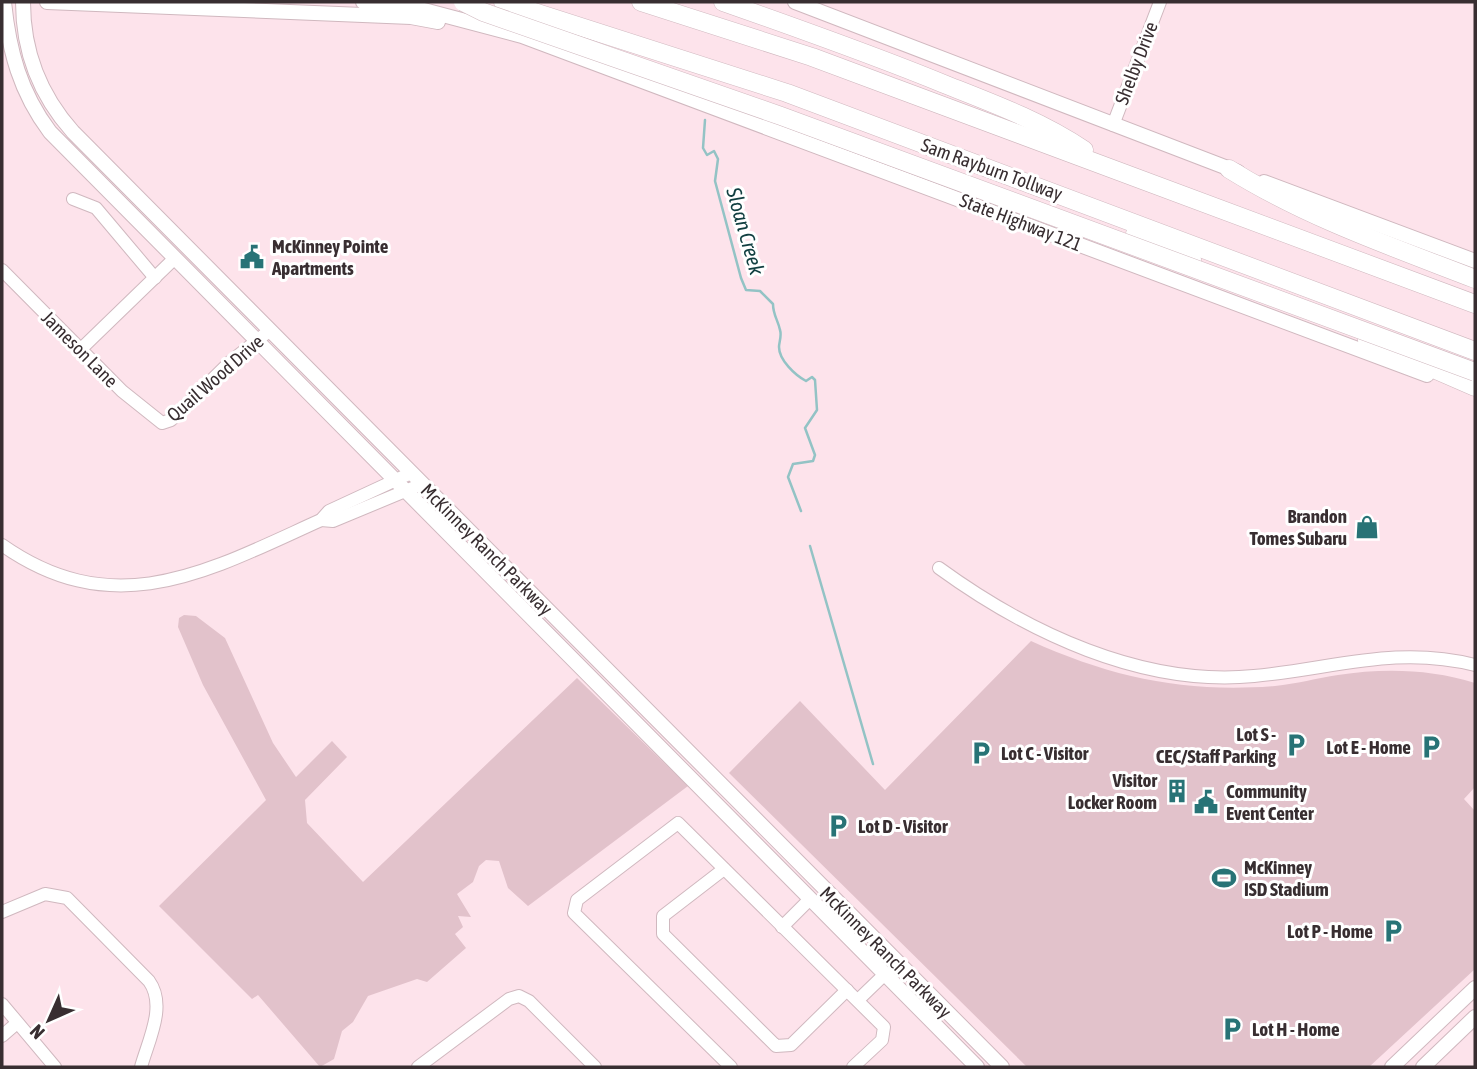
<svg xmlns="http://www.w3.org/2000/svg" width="1477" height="1069" font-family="'Asap Condensed',sans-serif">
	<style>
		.green { fill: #e2c2cb }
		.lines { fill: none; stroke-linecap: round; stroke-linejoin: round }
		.stream { stroke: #93c3c5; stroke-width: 2.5 }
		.minor-casing { stroke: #d0b8bf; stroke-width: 14 }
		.major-casing { stroke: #d0b8bf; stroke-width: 16 }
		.highway-casing { stroke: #d0b8bf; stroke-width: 19 }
		.minor { stroke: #fff; stroke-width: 12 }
		.major { stroke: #fff; stroke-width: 14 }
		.highway { stroke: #fff; stroke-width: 18 }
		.highway-bridge-casing { stroke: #d0b8bf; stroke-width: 19; stroke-linecap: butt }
		.highway-bridge { stroke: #fff; stroke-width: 18 }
		.labels { text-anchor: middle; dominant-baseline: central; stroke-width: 6; stroke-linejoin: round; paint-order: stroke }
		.street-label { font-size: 19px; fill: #382e31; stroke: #fff }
		.poi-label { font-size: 19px; font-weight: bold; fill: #382e31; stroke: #fff; text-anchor: start }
		.water-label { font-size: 21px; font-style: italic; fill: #113f41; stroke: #fff }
	</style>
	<rect width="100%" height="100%" fill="#fde3eb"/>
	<g class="green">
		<polygon points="184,615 196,616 225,638 273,743 296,777 332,741 347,757 305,800 307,823 363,882 577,678 688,786 528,906 508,888 499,861 486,860 479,866 473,882 457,894 471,917 458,916 463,927 455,934 466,948 427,982 417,979 368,996 353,1022 342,1031 334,1059 320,1067 258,995 252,999 159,906 266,800 203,685 178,627 179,618"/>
		<path d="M1031,641C1113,678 1185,693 1275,686C1296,684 1317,678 1338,675C1384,668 1430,669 1475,683V787L1464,799L1475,811V969L1369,1067H1027L729,773L800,701L885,790Z"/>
	</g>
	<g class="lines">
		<g class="stream">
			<path d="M705,120L703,148L707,155L714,151L718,159L715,181L741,278L746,290L760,291L773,304C773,315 778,320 780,330C782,336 779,342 779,347C779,360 795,375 806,381L812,377L815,380L817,410L805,428L815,455L813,461L793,464L788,477L801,511"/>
			<polyline points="810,546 873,764"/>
		</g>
		<g class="minor-casing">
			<g id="minor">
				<polyline points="1113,125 1160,2"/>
				<polyline points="73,199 96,208 155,278"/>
				<polyline points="2,270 122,391 162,423 171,420 230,362 269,331"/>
				<polyline points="81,349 175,258"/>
				<polyline points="321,520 333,521 422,484"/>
				<path d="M2,545C116,625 210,570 321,520L329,511L411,473"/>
				<path d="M939,568C1027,632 1142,687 1254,676C1332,669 1396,645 1475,665"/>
				<polyline points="724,869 663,916 663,934 776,1046 791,1045 847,990"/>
				<path d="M2,912L45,894L67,898L149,981C167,1006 148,1041 141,1067"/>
				<polyline points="782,927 810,899"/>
				<polyline points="858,1000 885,974"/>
				<polyline points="2,1004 55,1067"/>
				<polyline points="2,1036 17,1023"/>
				<polyline points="418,1067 509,999 519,996 529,1001 595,1067"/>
				<polyline points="731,1067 574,913 577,900 678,823 884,1027 882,1040 853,1067"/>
			</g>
		</g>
		<g class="major-casing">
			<g id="major">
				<path d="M4,2C9,51 20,92 50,132L977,1067"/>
				<path d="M23,2C23,52 39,94 73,132L1002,1067"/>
				<polyline points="47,2 411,17 438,22"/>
				<polyline points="363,2 420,9 522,36 1427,375"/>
				<polyline points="795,2 1238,172"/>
				<polyline points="1264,182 1475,261"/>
				<polyline points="1392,1067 1475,988"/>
				<polyline points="1423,1067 1475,1017"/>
			</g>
		</g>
		<g class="highway-casing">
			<g id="highway">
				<polyline points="503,2 787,93 1475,351"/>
				<polyline points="641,2 812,57 1475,304"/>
				<path d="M723,2C797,28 871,54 944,84C992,103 1041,121 1084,150"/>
				<path d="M1229,169C1306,217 1390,246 1475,279"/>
				<polyline points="1135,234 1192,260"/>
				<polyline points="1367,340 1475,387"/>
			</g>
		</g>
		<use href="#minor" class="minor"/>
		<use href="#major" class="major"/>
		<use href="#highway" class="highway"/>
		<g class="highway-bridge-casing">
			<polyline id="highway-bridge" points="463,2 483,12 781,116 1475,372"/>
		</g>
		<use href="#highway-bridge" class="highway-bridge"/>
	</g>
	<defs>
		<g id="civic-bare" transform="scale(1.89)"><path d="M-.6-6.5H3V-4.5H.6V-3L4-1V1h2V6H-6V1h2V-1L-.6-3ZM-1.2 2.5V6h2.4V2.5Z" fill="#287376" stroke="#fff" stroke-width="2.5" paint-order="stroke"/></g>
		<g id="shop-bare" transform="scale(1.89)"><path d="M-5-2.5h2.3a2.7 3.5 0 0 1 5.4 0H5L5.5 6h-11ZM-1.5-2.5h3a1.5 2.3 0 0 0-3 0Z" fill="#287376" stroke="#fff" stroke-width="2.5" paint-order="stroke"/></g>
		<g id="parking-bare" transform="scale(1.89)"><path d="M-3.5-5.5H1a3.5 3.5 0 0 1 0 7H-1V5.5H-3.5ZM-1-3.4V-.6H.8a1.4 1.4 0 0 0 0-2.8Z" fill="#287376" stroke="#fff" stroke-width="2.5" paint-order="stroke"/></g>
		<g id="building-bare" transform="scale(1.89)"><path d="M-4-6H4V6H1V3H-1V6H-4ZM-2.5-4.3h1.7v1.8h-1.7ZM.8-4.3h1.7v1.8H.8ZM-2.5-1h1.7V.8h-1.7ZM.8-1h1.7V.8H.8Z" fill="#287376" stroke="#fff" stroke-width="2.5" paint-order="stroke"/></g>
		<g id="stadium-bare" transform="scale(1.89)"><path d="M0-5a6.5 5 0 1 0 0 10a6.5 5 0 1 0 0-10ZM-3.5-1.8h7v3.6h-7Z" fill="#287376" stroke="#fff" stroke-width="2.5" paint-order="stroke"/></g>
	</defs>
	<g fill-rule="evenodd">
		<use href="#civic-bare" x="252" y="257"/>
		<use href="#shop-bare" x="1367" y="527"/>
		<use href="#parking-bare" x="1296" y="745"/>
		<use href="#parking-bare" x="1431" y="747"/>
		<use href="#parking-bare" x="981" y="753"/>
		<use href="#building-bare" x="1177" y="791"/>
		<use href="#civic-bare" x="1206" y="802"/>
		<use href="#parking-bare" x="838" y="826"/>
		<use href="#stadium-bare" x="1224" y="878"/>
		<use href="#parking-bare" x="1393" y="931"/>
		<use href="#parking-bare" x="1232" y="1029"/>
	</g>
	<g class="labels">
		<g class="street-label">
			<text transform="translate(1136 63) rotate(-69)">Shelby Drive</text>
			<text transform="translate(992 169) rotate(20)">Sam Rayburn Tollway</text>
			<text transform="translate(1021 222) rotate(21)">State Highway 121</text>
			<text transform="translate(80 349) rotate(45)">Jameson Lane</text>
			<text transform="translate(215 378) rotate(-41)">Quail Wood Drive</text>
			<text transform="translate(487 549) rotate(45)">McKinney Ranch Parkway</text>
			<text transform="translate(886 952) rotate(45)">McKinney Ranch Parkway</text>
		</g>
		<g class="poi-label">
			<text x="272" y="246">McKinney Pointe<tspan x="272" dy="22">Apartments</tspan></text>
			<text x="1347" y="516" text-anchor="end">Brandon<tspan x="1347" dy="22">Tomes Subaru</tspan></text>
			<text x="1276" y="734" text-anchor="end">Lot S -<tspan x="1276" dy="22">CEC/Staff Parking</tspan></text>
			<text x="1411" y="747" text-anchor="end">Lot E - Home</text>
			<text x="1001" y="753">Lot C - Visitor</text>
			<text x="1157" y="780" text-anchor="end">Visitor<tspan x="1157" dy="22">Locker Room</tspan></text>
			<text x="1226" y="791">Community<tspan x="1226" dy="22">Event Center</tspan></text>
			<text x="858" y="826">Lot D - Visitor</text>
			<text x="1244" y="867">McKinney<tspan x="1244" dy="22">ISD Stadium</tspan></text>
			<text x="1373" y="931" text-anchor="end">Lot P - Home</text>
			<text x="1252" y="1029">Lot H - Home</text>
		</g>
		<g class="water-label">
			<text transform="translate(746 231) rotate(74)">Sloan Creek</text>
		</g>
	</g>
	<rect width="1477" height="1069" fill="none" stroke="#382e31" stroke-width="7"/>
	<g transform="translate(49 1020) rotate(225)" stroke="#ffffff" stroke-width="5" paint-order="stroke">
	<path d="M0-5L12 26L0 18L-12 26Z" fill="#382e31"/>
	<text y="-10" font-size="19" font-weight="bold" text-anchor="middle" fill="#382e31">N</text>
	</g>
</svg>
